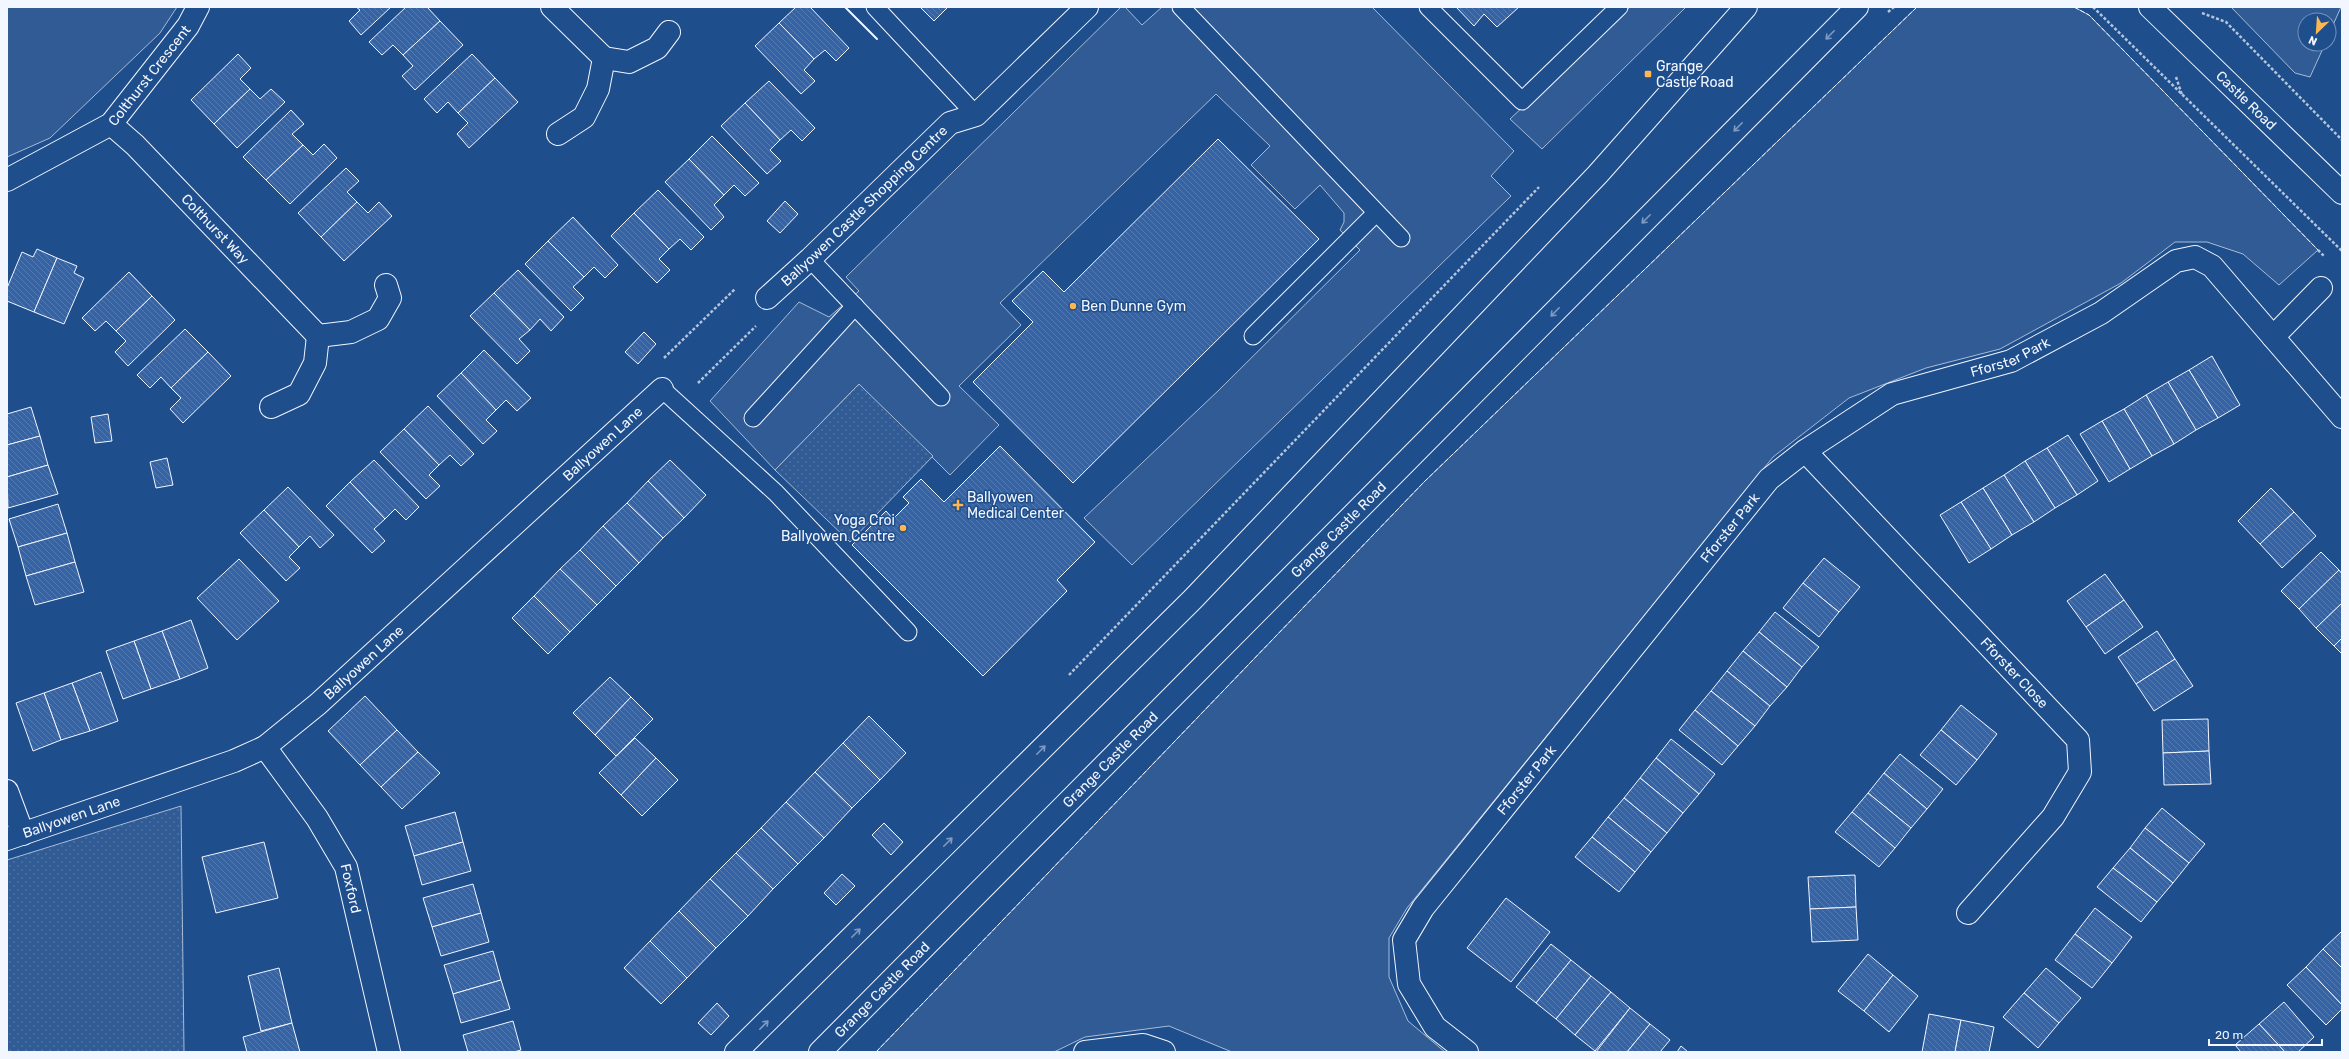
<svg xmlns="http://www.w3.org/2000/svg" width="2349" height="1059" font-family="Rubik,sans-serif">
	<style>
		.built { fill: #305b95; stroke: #a8bbd7 }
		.park { fill: url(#park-dots); stroke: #a8bbd7 }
		.building { fill: url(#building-back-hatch); stroke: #f2f6ff }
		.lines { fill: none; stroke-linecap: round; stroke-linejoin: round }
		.service-casing { stroke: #f2f6ff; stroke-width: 19 }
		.minor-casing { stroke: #f2f6ff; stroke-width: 24 }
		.tertiary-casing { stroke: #f2f6ff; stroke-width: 24 }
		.secondary-casing { stroke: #f2f6ff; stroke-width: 24 }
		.path { stroke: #b3c4dc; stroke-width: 2.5; stroke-dasharray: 3 2; stroke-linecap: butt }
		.service { stroke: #1f4e8c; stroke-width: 17 }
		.minor { stroke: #1f4e8c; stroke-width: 22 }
		.tertiary { stroke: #1f4e8c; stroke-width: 22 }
		.secondary { stroke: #1f4e8c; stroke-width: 22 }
		.fence { stroke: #f2f6ff; stroke-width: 1; stroke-dasharray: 5 2; stroke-linecap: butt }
		.wall { stroke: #f2f6ff; stroke-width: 2 }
		.oneway { stroke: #7e9ac0 }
		.poi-dot { fill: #ffb74d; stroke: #1f4e8c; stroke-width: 1.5 }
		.labels { text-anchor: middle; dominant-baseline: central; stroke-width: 3; stroke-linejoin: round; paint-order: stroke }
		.poi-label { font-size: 14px; fill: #f2f6ff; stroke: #1f4e8c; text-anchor: start }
		.street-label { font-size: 14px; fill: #f2f6ff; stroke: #1f4e8c }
	</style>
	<defs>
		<pattern id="park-dots" width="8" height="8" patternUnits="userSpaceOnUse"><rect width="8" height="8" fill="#305b95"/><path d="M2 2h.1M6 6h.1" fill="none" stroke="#4e73a5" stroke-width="1.8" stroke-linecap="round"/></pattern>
		<pattern id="building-back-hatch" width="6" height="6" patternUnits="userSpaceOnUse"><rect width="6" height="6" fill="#3563a3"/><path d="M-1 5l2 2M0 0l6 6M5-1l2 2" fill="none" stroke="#537ab1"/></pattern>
	</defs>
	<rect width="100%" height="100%" fill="#1f4e8c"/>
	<g class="built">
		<polygon points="7,7 177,7 160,33 50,138 7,157"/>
		<polygon points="1121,7 1125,7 1142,25 1162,7 1372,7 1514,151 1491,176 1511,196 1132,565 1084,518 1219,390 1360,250 1340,230 1344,222 1344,213 1320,185 1295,209 1251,165 1270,146 1216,94 1000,303 1021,325 959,386 999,425 950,475 859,384 775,470 710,401 799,302 829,317 859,291 846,277"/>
		<polygon points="1630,7 1686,7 1542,149 1510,119"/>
		<polygon points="1917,7 2074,7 2089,15 2318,250 2279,285 2243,254 2207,242 2175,242 2121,283 2000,349 1926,368 1849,398 1773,457 1407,908 1389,938 1389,977 1408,1021 1445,1052 1232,1052 1169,1026 1085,1037 1054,1052 876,1052 1424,482"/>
		<polygon points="2231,7 2341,7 2329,34 2329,20 2305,20 2305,44 2325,44 2310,77 2295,73"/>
	</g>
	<g class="park">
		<polygon points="859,384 933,456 850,542 775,470"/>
		<polygon points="181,806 184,1052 7,1052 7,860"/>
	</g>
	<g class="building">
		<polygon points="356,7 391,7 361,35 349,21 360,10"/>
		<polygon points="406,7 427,7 440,21 403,55 393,45 382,55 369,42"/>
		<polygon points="796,7 810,7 849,48 836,61 825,50 814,59 779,23"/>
		<polygon points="920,7 948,7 934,21"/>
		<polygon points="1456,7 1519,7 1497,27 1484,14 1474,26"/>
		<polygon points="440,21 463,45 415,90 402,76 413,66 403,55"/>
		<polygon points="779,23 814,59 804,70 815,81 801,94 755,46"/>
		<polygon points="238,54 251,68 240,79 250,89 214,124 191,100"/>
		<polygon points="472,54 495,78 458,113 448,102 437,113 424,99"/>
		<polygon points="495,78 518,102 469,148 457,134 468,123 458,113"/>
		<polygon points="769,81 815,128 802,141 791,130 780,140 745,103"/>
		<polygon points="250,89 260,99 271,89 285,102 237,148 214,124"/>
		<polygon points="745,103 780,140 770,150 781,161 767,174 721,126"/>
		<polygon points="291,110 304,124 292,134 303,145 266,180 243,157"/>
		<polygon points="712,136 759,183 745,196 734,185 724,195 689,159"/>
		<polygon points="1218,139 1319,239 1073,483 973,382 1033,322 1012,301 1043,271 1064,292"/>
		<polygon points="324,144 337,158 290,204 266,180 303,145 313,155"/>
		<polygon points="689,159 724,195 714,205 724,217 711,230 665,182"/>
		<polygon points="346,168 359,181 347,192 357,202 321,237 298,213"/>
		<polygon points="658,190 704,237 691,250 680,239 669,249 634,213"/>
		<polygon points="785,201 798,214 780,233 767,221"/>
		<polygon points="357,202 368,213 379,202 392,216 344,261 321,237"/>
		<polygon points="634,213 669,249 659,259 670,270 657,283 611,236"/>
		<polygon points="573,217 618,265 605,278 594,267 584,277 548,241"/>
		<polygon points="548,241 584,277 573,287 584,298 571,311 525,264"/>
		<polygon points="37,249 57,258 34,312 7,301 7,288 22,252 33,257"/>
		<polygon points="57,258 77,266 74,273 84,278 64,324 34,312"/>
		<polygon points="518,270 564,317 551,331 540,319 530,330 494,293"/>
		<polygon points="129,272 152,296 116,331 106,321 95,331 82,318"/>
		<polygon points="494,293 530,330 519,339 530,351 517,364 470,316"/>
		<polygon points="152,296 175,320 128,366 115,352 126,341 116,331"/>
		<polygon points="185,329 208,352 171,388 161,377 150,388 137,375"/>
		<polygon points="644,332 656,344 638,364 625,352"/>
		<polygon points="484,350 531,398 517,411 506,400 496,410 461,373"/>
		<polygon points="208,352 231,376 183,423 170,409 181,398 171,388"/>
		<polygon points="2212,356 2240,405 2218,418 2189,370"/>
		<polygon points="2189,370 2218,418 2196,430 2168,382"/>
		<polygon points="461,373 496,410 486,420 497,431 483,444 437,396"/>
		<polygon points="2168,382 2196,430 2174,444 2146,395"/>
		<polygon points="2146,395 2174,444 2152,456 2124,409"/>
		<polygon points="428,406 474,454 461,466 450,455 439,465 404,429"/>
		<polygon points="31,407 40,436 7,445 7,414"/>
		<polygon points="2124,409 2152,456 2130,469 2102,421"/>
		<polygon points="108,414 112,441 95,443 91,417"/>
		<polygon points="2102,421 2130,469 2109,482 2080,434"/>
		<polygon points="404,429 439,465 429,475 440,486 426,499 380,452"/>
		<polygon points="2068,435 2098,481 2077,495 2047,448"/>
		<polygon points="40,436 48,465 7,477 7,445"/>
		<polygon points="1000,446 1095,542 1057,580 1067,591 983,676 852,545 886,511 893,519 909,503 903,497 921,479 944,502"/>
		<polygon points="2047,448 2077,495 2055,508 2025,461"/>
		<polygon points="167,458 173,485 156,488 150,462"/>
		<polygon points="374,460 419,507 406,520 395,509 385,519 350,482"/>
		<polygon points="670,460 706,495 684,518 648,481"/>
		<polygon points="2025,461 2055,508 2034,522 2004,475"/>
		<polygon points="48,465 58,494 8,508 7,477"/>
		<polygon points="2004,475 2034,522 2012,535 1983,488"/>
		<polygon points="648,481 684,518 663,538 627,503"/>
		<polygon points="350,482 385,519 374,529 385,541 372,553 326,506"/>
		<polygon points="288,487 334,535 320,548 310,536 299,547 264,510"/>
		<polygon points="1983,488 2012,535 1991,549 1961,502"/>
		<polygon points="2271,488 2294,512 2260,544 2238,521"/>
		<polygon points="1961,502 1991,549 1969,563 1940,515"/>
		<polygon points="627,503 663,538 639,563 603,526"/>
		<polygon points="58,504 67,533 18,547 9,519"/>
		<polygon points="264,510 299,547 289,557 300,568 286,581 240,533"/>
		<polygon points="2294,512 2316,536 2282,568 2260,544"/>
		<polygon points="603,526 639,563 616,586 580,550"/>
		<polygon points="67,533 75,562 26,576 18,547"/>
		<polygon points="580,550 616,586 597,605 560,569"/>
		<polygon points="2321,552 2339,570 2299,609 2281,591"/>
		<polygon points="1824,558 1860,587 1839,612 1803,583"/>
		<polygon points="239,559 279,601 237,640 197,598"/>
		<polygon points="75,562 84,592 35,605 26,576"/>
		<polygon points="560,569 597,605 570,632 534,596"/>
		<polygon points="2339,570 2342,574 2342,603 2316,628 2299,609"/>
		<polygon points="2105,574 2124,600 2086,627 2067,601"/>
		<polygon points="1803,583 1839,612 1819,637 1783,608"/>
		<polygon points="534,596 570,632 548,654 512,618"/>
		<polygon points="2124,600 2143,627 2105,654 2086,627"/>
		<polygon points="2342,603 2342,638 2334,646 2316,628"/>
		<polygon points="1775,612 1819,647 1802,667 1759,632"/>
		<polygon points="191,620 208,668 180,679 162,631"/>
		<polygon points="162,631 180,679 151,689 134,641"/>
		<polygon points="2157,631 2175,659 2136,684 2118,657"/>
		<polygon points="1759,632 1802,667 1787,687 1743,651"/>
		<polygon points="2342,638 2342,654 2334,646"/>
		<polygon points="134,641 151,689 123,699 106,651"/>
		<polygon points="1743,651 1787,687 1770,706 1727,671"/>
		<polygon points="2175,659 2193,686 2154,711 2136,684"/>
		<polygon points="1727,671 1770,706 1755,726 1711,691"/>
		<polygon points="101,672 118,721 90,731 72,683"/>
		<polygon points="610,677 631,697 595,735 573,713"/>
		<polygon points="72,683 90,731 61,740 44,693"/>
		<polygon points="1711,691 1755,726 1738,746 1695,710"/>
		<polygon points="44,693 61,740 33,751 16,703"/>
		<polygon points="365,696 397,730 360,765 328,731"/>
		<polygon points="631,697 653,719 616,756 595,735"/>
		<polygon points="1961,705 1997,734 1977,760 1941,730"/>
		<polygon points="1695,710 1738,746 1722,765 1679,730"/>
		<polygon points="869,716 906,753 880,780 843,743"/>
		<polygon points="2208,719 2209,751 2163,753 2162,720"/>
		<polygon points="397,730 418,752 381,787 360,765"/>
		<polygon points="1941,730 1977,760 1956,785 1920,755"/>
		<polygon points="635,738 656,758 621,795 599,773"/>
		<polygon points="1671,739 1715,774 1699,794 1656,758"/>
		<polygon points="843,743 880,780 852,808 815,772"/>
		<polygon points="2209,751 2211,784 2164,785 2163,753"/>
		<polygon points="418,752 440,773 402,809 381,787"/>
		<polygon points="1900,754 1943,789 1927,809 1884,773"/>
		<polygon points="656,758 678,780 642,816 621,795"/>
		<polygon points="1656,758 1699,794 1683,813 1640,778"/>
		<polygon points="815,772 852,808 824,838 786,802"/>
		<polygon points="1884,773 1927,809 1911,828 1868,793"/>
		<polygon points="1640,778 1683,813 1667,833 1624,798"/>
		<polygon points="1868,793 1911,828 1895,848 1852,812"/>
		<polygon points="1624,798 1667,833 1651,852 1608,817"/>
		<polygon points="786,802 824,838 798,864 761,828"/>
		<polygon points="2162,808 2205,844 2189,863 2145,828"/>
		<polygon points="455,812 463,842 414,856 405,826"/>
		<polygon points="1852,812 1895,848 1879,867 1835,832"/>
		<polygon points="1608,817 1651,852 1635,872 1592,837"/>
		<polygon points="884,823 903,842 891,855 872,835"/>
		<polygon points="761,828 798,864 773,889 736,853"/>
		<polygon points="2145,828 2189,863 2173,883 2130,848"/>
		<polygon points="1592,837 1635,872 1619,892 1575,857"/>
		<polygon points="264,842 278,898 216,913 202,857"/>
		<polygon points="463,842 471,871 422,885 414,856"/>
		<polygon points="2130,848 2173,883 2157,902 2113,868"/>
		<polygon points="736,853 773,889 748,916 710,879"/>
		<polygon points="2113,868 2157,902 2141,922 2097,887"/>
		<polygon points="842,874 855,886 836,905 824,893"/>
		<polygon points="1855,875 1856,907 1810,909 1808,877"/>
		<polygon points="710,879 748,916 716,948 679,911"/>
		<polygon points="473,884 481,913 432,927 423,898"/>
		<polygon points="1506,898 1550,932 1511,982 1467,948"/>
		<polygon points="1856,907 1858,940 1812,942 1810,909"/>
		<polygon points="2095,908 2132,937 2112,963 2075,934"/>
		<polygon points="679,911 716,948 687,978 650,941"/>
		<polygon points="481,913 489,942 441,956 432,927"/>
		<polygon points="2341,932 2342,932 2342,968 2323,949"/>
		<polygon points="2075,934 2112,963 2092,988 2055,960"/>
		<polygon points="650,941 687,978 661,1004 624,968"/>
		<polygon points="1551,944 1571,960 1536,1003 1516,987"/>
		<polygon points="2323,949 2342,968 2342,1005 2306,967"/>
		<polygon points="493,951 501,980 453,994 444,965"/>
		<polygon points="1868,954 1893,975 1864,1011 1838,991"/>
		<polygon points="1571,960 1591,976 1556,1019 1536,1003"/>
		<polygon points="2306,967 2342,1005 2342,1009 2326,1025 2287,985"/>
		<polygon points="279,968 292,1023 261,1031 248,976"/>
		<polygon points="2046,968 2081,998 2059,1023 2024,993"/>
		<polygon points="1893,975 1918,996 1889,1032 1864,1011"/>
		<polygon points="1591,976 1611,992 1575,1035 1556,1019"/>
		<polygon points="501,980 510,1009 461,1023 453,994"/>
		<polygon points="1611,992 1630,1008 1595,1051 1575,1035"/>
		<polygon points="2024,993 2059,1023 2038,1048 2003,1017"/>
		<polygon points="2284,1002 2314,1037 2298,1052 2285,1052 2259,1024"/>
		<polygon points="717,1003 729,1016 711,1035 698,1023"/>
		<polygon points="1630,1008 1650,1024 1627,1052 1596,1052"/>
		<polygon points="1929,1014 1961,1020 1955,1052 1922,1052"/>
		<polygon points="1961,1020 1994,1027 1989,1052 1955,1052"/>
		<polygon points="513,1021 521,1050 514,1052 468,1052 463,1035"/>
		<polygon points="292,1023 300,1052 247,1052 243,1037"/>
		<polygon points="1650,1024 1670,1040 1660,1052 1627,1052"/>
		<polygon points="2259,1024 2285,1052 2241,1052 2235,1045"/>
		<polygon points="1681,1046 1688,1052 1677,1052"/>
	</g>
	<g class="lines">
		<g class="service-casing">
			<g id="service">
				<polyline points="875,7 976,115"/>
				<polyline points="1181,7 1401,238"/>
				<polyline points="1428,7 1522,101 1619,7"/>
				<polyline points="810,259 941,397"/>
				<polyline points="1253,336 1376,213"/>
				<polyline points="662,389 776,493 908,632"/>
				<polyline points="753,418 855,306"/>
			</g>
		</g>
		<g class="minor-casing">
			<g id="minor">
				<polyline points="552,7 604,58 598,89 584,117 558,134"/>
				<polyline points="604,58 629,62 657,48 669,32"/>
				<path id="s1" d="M111,124L135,145L318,336L351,332L378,319L390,298L386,285"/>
				<path id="s2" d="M7,180L111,124L188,26L198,7"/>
				<path id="s3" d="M767,298L810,259L950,123L976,115L1087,7"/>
				<polyline points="2273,337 2321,288"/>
				<polyline points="271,407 299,394 315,363 318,336"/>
				<path id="s4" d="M1805,451L2078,740L2080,772L2053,817L1968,913"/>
				<path id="s5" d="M265,747L317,818L346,867L389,1052"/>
				<polyline points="7,791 23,834"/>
				<path id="s6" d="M7,839L234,761L265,747L318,704L662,389"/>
				<polyline points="1085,1052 1143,1045 1164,1052"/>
				<path id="s7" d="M1467,1052L1435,1027L1409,984L1404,940L1423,908L1769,479L1805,451L1892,394L2011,361L2101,313L2176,261L2195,257L2212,266L2342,417"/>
			</g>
		</g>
		<g class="tertiary-casing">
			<g id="tertiary">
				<path id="s8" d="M2150,7L2342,193"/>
			</g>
		</g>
		<g class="secondary-casing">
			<g id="secondary">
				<polyline points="736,1052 1193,599 1598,174 1746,7"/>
				<path id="s9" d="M820,1052L1857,7"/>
			</g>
		</g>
		<g class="path">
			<polyline points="2093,7 2342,251"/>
			<polyline points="1888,12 1894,7"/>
			<polyline points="2202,13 2226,22 2342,140"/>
			<polyline points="2176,77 2182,95"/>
			<polyline points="2318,250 2325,257"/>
			<polyline points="664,358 735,289"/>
			<polyline points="698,383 756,326"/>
			<polyline points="1069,675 1539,187"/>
		</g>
		<use href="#service" class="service"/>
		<use href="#minor" class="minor"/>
		<use href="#tertiary" class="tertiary"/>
		<use href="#secondary" class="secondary"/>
		<g class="fence">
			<polyline points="2074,7 2089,15 2318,250"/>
			<polyline points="876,1052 1424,482 1917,7"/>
		</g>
		<polyline class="wall" points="845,7 877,39"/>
	</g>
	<defs><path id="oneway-shaft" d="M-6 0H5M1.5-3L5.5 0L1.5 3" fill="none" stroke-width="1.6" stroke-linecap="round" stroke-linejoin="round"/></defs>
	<g class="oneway">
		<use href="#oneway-shaft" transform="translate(1830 35) rotate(135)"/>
		<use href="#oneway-shaft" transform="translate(1738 127) rotate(135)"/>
		<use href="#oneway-shaft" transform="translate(1646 219) rotate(135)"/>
		<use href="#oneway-shaft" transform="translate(1555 312) rotate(135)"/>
		<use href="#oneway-shaft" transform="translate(1041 750) rotate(-45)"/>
		<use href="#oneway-shaft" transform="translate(948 842) rotate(-45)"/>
		<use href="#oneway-shaft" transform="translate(856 933) rotate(-45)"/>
		<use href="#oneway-shaft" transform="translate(764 1025) rotate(-45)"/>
	</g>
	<g class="poi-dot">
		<rect x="1644" y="70" width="8" height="8" rx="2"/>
		<circle cx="1073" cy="306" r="4"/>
		<path d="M956 499h4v4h4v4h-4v4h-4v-4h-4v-4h4z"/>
		<circle cx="903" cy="528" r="4"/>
	</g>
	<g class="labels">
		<g class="poi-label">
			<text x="1656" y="66">Grange<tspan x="1656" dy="16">Castle Road</tspan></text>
			<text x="1081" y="306">Ben Dunne Gym</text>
			<text x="967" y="497">Ballyowen<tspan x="967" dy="16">Medical Center</tspan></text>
			<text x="895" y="520" text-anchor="end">Yoga Croi<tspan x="895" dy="16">Ballyowen Centre</tspan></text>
		</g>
		<g class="street-label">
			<text stroke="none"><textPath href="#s2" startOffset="180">Colthurst Crescent</textPath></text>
			<text stroke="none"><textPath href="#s8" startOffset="134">Castle Road</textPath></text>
			<text stroke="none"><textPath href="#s3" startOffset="134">Ballyowen Castle Shopping Centre</textPath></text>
			<text stroke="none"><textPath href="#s1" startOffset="148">Colthurst Way</textPath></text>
			<text stroke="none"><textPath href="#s7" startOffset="997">Fforster Park</textPath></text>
			<text stroke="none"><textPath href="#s6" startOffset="728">Ballyowen Lane</textPath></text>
			<text stroke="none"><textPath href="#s7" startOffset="661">Fforster Park</textPath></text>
			<text stroke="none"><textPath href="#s9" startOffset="736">Grange Castle Road</textPath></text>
			<text stroke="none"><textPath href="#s6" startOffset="404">Ballyowen Lane</textPath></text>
			<text stroke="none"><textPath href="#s4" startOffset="305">Fforster Close</textPath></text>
			<text stroke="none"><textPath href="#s9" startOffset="412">Grange Castle Road</textPath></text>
			<text stroke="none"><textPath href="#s7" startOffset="337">Fforster Park</textPath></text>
			<text stroke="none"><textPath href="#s6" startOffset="68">Ballyowen Lane</textPath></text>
			<text stroke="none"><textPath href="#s5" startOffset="167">Foxford</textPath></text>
			<text stroke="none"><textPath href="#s9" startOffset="88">Grange Castle Road</textPath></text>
		</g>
	</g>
	<rect width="2349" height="1059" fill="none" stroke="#f2f6ff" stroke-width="16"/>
	<g transform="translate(2317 32) rotate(205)"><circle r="19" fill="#1f4e8c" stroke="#7391ba"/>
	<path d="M0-3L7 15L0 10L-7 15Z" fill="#ffb74d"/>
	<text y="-6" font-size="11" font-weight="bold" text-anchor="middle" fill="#f2f6ff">N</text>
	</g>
	<path d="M2209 1039v6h113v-6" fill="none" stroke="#f2f6ff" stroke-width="2"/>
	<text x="2215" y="1039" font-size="12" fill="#f2f6ff" stroke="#1f4e8c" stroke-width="3" paint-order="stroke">20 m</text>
</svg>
